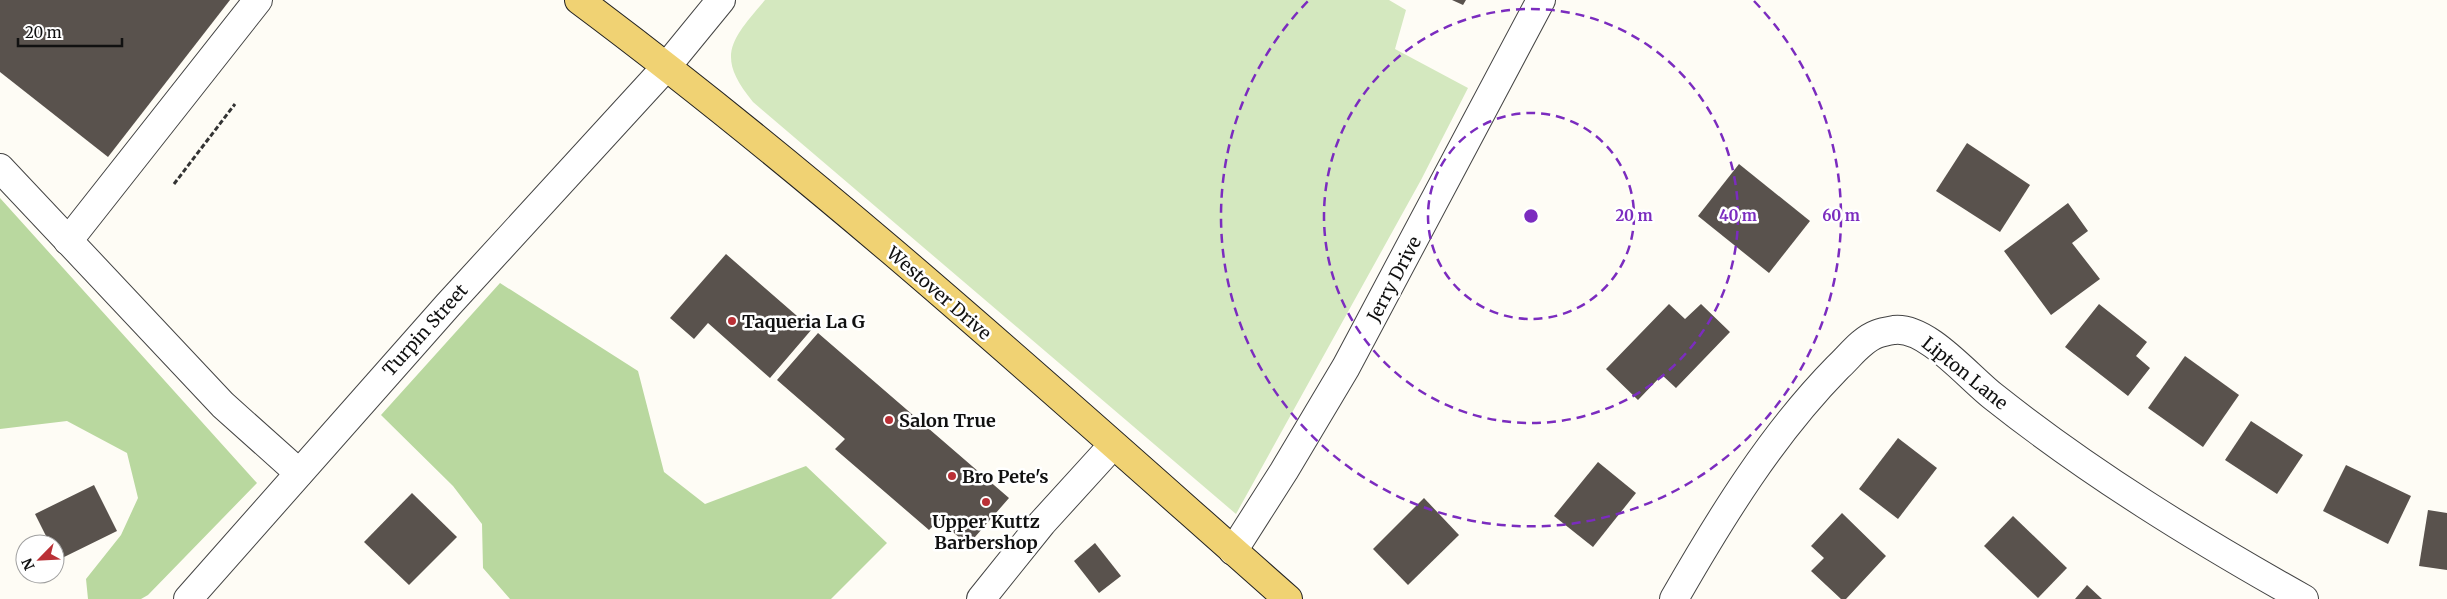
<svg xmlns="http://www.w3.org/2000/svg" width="2447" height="599" font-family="Merriweather,serif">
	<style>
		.green { fill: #d4e8bf }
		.forest { fill: #b9d89f }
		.building { fill: #59524d }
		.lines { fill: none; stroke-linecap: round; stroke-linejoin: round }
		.minor-casing { stroke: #444; stroke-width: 30 }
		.major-casing { stroke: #222; stroke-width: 30 }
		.path { stroke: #333; stroke-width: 3; stroke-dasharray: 5 2.5; stroke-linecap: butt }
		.minor { stroke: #fff; stroke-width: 28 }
		.major { stroke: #f0d273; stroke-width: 28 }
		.ring { fill: none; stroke: #7b2cbf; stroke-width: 2.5; stroke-dasharray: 9 6 }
		.poi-dot { fill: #ba3036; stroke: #fff; stroke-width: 2 }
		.labels { text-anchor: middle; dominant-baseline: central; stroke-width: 5; stroke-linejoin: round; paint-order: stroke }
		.street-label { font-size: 18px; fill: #111; stroke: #fff }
		.poi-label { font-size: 18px; font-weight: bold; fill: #111; stroke: #fff; text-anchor: start }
		.centre { fill: #7b2cbf; stroke: #fff; stroke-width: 2.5 }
		.ring-label { font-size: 15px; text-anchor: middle; font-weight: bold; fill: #7b2cbf; stroke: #fff; stroke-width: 5; stroke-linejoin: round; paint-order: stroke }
	</style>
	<rect width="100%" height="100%" fill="#fefcf5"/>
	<path class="green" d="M765,0H1389L1406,10L1395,49L1468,88L1421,180L1236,514L753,102C715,56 731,40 765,0Z"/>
	<g class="forest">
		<polygon points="0,198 257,483 148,595 141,599 88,599 86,579 121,535 138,498 127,453 67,421 0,429"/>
		<polygon points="500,283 638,371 664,472 705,504 806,466 887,543 831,599 510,599 483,568 482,524 453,486 381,415"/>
	</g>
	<g class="building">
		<polygon points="0,0 230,0 108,157 0,72"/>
		<polygon points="1452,0 1466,0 1463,5"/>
		<polygon points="1967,143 2030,185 2000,232 1936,191"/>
		<polygon points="1739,164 1810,221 1769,273 1698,216"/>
		<polygon points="2068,203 2088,231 2072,243 2100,279 2051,315 2004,251"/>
		<polygon points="726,254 812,329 770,378 708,323 694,339 670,318"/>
		<polygon points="1669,304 1685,319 1701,304 1730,332 1676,388 1662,375 1638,400 1606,369"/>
		<polygon points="2099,304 2147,342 2136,356 2150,368 2128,396 2065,347"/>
		<polygon points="818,333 1009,498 968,545 939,520 929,530 835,449 845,439 777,380"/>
		<polygon points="2185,356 2239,395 2203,447 2148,408"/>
		<polygon points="2251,421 2303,455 2277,494 2225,460"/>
		<polygon points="1898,438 1937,468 1898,519 1859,489"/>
		<polygon points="1598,462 1636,493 1593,547 1554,516"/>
		<polygon points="2346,465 2411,496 2388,544 2323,511"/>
		<polygon points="94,485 117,531 58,560 55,554 55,544 50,544 35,514"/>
		<polygon points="412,493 457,537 409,585 364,542"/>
		<polygon points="1424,498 1459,535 1408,585 1373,549"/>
		<polygon points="2428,510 2447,513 2447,570 2419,566"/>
		<polygon points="1842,513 1886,556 1846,599 1841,599 1811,571 1824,558 1811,546"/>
		<polygon points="2013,516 2067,568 2038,598 1984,546"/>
		<polygon points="1095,543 1121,576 1099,593 1074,561"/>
		<polygon points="2087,585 2102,599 2075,599"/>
	</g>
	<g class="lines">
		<g class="minor-casing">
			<g id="minor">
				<polyline points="0,168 223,405 299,473"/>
				<polyline points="68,241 258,0"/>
				<polyline points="1233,551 1284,471 1346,367 1541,0"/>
				<polyline points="188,599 448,305 667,66 721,0"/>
				<polyline points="981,599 1042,523 1113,445"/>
				<path d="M1674,599C1721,517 1772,434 1838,367C1850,356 1861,340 1877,334C1882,332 1888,331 1894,330C1927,326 1969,378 1994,397C2091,474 2197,539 2304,599"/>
			</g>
		</g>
		<g class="major-casing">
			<path id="major" d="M579,0C827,185 1056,394 1288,599"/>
		</g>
		<polyline class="path" points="174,184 235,104"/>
		<use href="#minor" class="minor"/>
		<use href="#major" class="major"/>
	</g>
	<g class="ring">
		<circle cx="1531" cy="216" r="103"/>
		<circle cx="1531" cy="216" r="207"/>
		<path d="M1754 1A310 310 0 1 1 1308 1"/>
	</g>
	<g class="poi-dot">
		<circle cx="732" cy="321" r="5"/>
		<circle cx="889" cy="420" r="5"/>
		<circle cx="952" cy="476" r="5"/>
		<circle cx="986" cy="502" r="5"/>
	</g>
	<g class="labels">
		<g class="street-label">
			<text transform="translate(1394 279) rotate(-62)">Jerry Drive</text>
			<text transform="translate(939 293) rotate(41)">Westover Drive</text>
			<text transform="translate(425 330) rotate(-48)">Turpin Street</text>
			<text transform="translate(1965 373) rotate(39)">Lipton Lane</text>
		</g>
		<g class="poi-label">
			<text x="742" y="321">Taqueria La G</text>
			<text x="899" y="420">Salon True</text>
			<text x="962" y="476">Bro Pete's</text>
			<text x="986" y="521" text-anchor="middle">Upper Kuttz<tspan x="986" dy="21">Barbershop</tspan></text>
		</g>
	</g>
	<circle cx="1531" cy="216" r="8" class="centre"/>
	<g class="ring-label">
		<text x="1634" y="221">20 m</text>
		<text x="1738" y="221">40 m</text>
		<text x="1841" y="221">60 m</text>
	</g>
	<g transform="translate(40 559) rotate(246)"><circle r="24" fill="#ffffff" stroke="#a0a0a0"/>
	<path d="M0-4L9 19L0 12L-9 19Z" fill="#ba3036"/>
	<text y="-8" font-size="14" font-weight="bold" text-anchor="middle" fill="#111111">N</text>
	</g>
	<path d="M18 38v8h104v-8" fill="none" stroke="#111111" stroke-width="2.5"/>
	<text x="25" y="38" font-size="15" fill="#111111" stroke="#ffffff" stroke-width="4" paint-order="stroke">20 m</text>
</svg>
